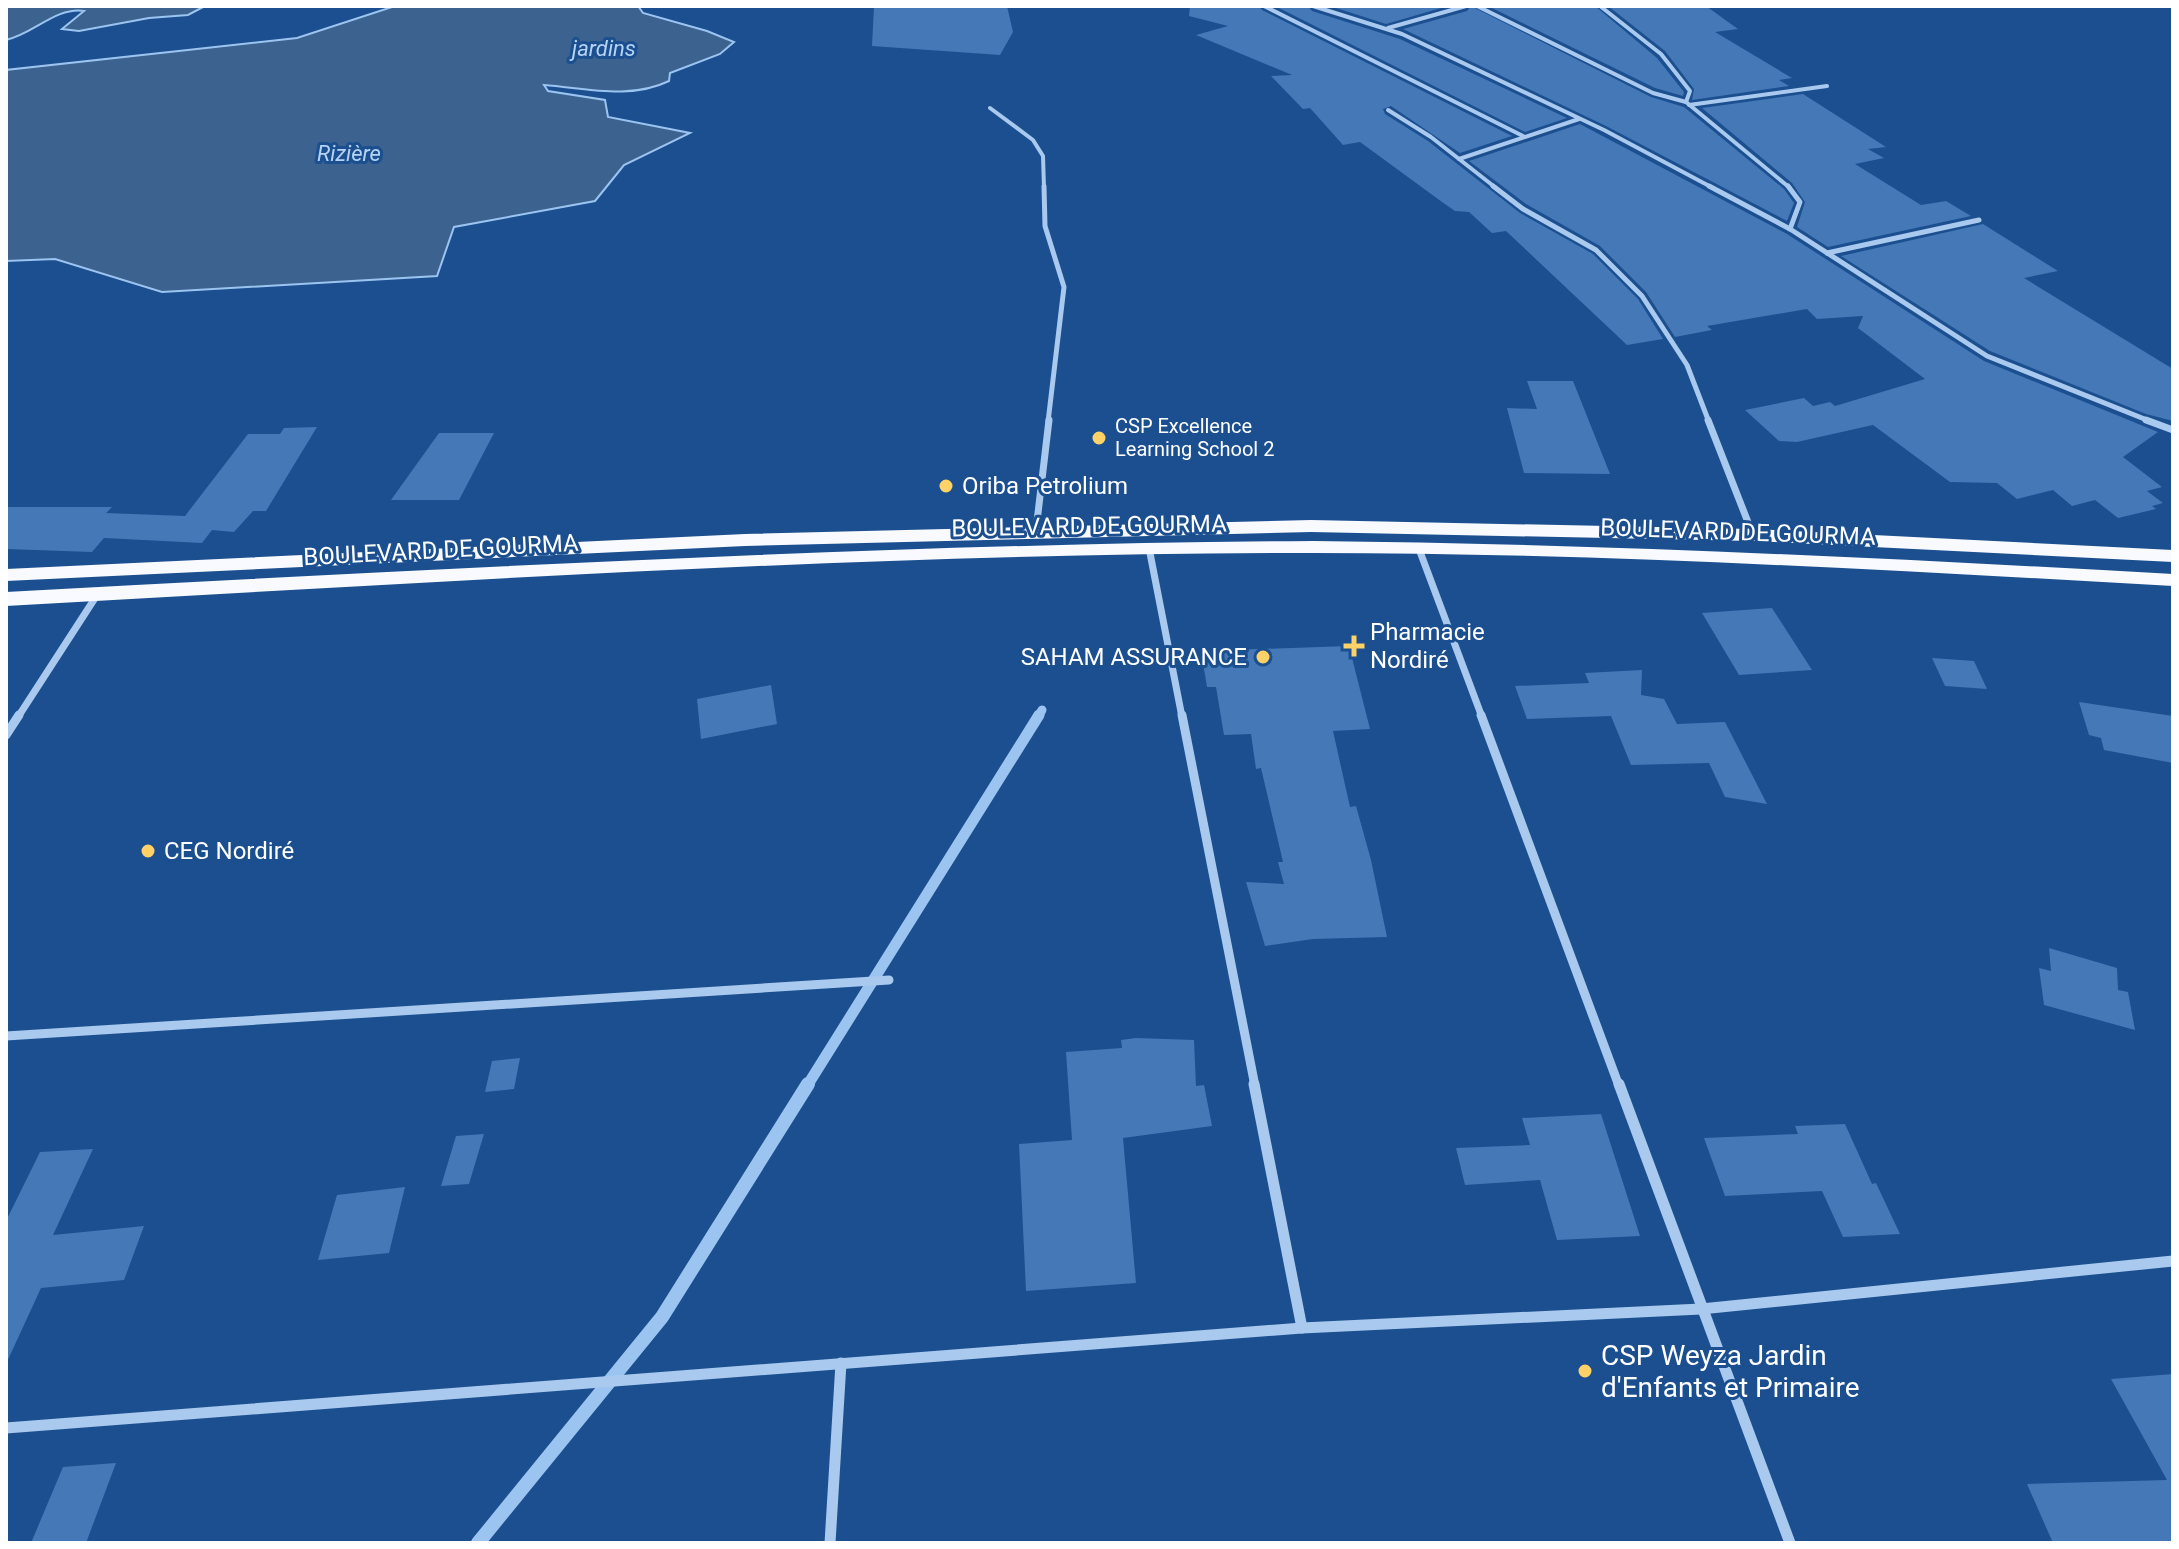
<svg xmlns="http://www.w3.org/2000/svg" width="2179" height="1549" font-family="Roboto,sans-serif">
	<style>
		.water { fill: #3c6290; stroke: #9cc4f0; stroke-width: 2 }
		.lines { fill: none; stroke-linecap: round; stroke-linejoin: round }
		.stream-far2 { stroke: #9cc4f0; stroke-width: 9 }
		.stream-far1 { stroke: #9cc4f0; stroke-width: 11 }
		.stream { stroke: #9cc4f0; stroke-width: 14 }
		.building { fill: #4478b7 }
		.minor-far4 { stroke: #a9c9ee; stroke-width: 4 }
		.minor-far3 { stroke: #a9c9ee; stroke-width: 5 }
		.minor-far2 { stroke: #a9c9ee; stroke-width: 7 }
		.minor-far1 { stroke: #a9c9ee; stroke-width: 9 }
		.minor { stroke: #a9c9ee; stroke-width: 11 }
		.trunk { fill: #f8faff; fill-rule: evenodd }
		.poi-dot { fill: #ffd166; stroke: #1b4f8f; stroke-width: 3 }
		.labels { text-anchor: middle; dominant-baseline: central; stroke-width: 6; stroke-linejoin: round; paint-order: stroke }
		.far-poi-label { font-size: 20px; fill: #fff; stroke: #1b4f8f; text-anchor: start }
		.far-water-label { font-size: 22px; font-style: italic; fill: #b5d3f5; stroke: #1b4f8f }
		.poi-label { font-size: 24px; fill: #fff; stroke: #1b4f8f; text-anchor: start }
		.street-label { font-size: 24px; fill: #fff; stroke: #1b4f8f }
		.near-poi-label { font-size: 28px; fill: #fff; stroke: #1b4f8f; text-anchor: start }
	</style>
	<rect width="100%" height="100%" fill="#1b4f8f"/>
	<g class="water">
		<path d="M6,6H205L188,15L149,18L79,31L62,29L84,11C55,7 34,34 6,40Z"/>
		<path d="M395,6H638L643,13L707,31L734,42L720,54L670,73L669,81C630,100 586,88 544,85L548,91L605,100L608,117L690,133L624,165L595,201L454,227L437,276L162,292L55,259L6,261V70L297,38Z"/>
	</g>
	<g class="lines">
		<polyline class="stream-far2" points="1038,717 1042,710"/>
		<polyline class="stream-far1" points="807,1086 1039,715"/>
		<polyline class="stream" points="478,1543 662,1317 808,1084"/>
	</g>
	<g class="building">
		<polygon points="874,6 1007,6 1013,32 1000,55 872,46"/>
		<polygon points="1190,6 1259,6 1262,10 1512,136 1460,153 1391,106 1383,109 1385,114 1428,141 1520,213 1593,254 1638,299 1663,339 1627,345 1506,231 1492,233 1469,212 1455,211 1442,202 1360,142 1343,145 1310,108 1303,109 1271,76 1292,75 1196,35 1228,26 1189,16"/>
		<polygon points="1275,6 1308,6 1312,11 1400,39 1567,118 1525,132"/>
		<polygon points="1330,6 1448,6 1386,24"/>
		<polygon points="1471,6 1651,97 1684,107 1784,189 1794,203 1787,221 1606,126 1403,29 1467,11"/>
		<polygon points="1488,6 1595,6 1657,58 1684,92 1683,96 1655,88"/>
		<polygon points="1608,6 1706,6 1738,29 1715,32 1792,78 1779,80 1789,86 1692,100 1694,89 1665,51"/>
		<polygon points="1803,94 1886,147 1868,149 1884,158 1855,164 1921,205 1946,201 1971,216 1828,247 1797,227 1805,202 1792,183 1702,108"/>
		<polygon points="1580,124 1787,234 1984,361 2158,432 2123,457 2162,487 2147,491 2163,503 2152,506 2156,509 2118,518 2095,500 2072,506 2053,490 2017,499 1997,483 1950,482 1873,425 1797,442 1779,441 1745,410 1804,398 1813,406 1830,402 1835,406 1925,379 1858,328 1863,316 1817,319 1807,309 1707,326 1712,330 1675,337 1646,292 1600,246 1526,204 1469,161"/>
		<polygon points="1983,224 2058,271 2024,278 2173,369 2173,421 2146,414 1990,351 1841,256"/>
		<polygon points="1527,381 1573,381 1610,474 1524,473 1507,408 1537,409"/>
		<polygon points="317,427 266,511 253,511 234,532 212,530 202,543 104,538 92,552 6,549 6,507 112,507 106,513 185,516 248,434 280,434 284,428"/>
		<polygon points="439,433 494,433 459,500 391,500"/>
		<polygon points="1772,608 1812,670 1739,675 1702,613"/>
		<polygon points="1349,646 1370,729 1333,731 1350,807 1356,806 1371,860 1387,937 1313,939 1265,946 1246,882 1284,884 1278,862 1283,862 1261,768 1256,769 1251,734 1224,735 1216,687 1207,687 1201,651"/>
		<polygon points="1932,658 1974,661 1987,689 1945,686"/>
		<polygon points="1642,670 1641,695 1664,699 1677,724 1725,722 1767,804 1725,797 1709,763 1631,765 1611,716 1527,719 1515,686 1589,683 1585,673"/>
		<polygon points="771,685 777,724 701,739 697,699"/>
		<polygon points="2079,702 2173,716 2173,763 2104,750 2101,738 2089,735"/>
		<polygon points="2049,948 2117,968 2118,990 2128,992 2135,1030 2044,1005 2039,968 2051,971"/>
		<polygon points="1136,1038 1194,1040 1196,1086 1204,1085 1212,1126 1123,1138 1136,1283 1026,1291 1019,1144 1072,1140 1066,1052 1122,1048 1121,1040"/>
		<polygon points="520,1058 514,1089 485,1092 492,1061"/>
		<polygon points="1601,1114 1640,1236 1557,1240 1540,1180 1465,1185 1456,1148 1530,1145 1522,1118"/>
		<polygon points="1845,1124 1872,1184 1876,1183 1900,1234 1843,1237 1822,1191 1725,1196 1704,1138 1798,1134 1795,1126"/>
		<polygon points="484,1134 469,1184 441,1186 456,1136"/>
		<polygon points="93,1149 53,1235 144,1226 124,1280 41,1288 6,1364 6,1221 40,1152"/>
		<polygon points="405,1187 389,1253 318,1260 337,1195"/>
		<polygon points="2173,1374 2173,1543 2053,1543 2027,1484 2167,1480 2111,1379"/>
		<polygon points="116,1463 86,1543 31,1543 63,1467"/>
	</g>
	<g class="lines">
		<g class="minor-far4">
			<polyline points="1264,6 1523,136"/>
			<polyline points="1313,6 1402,34 1604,130 1713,188"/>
			<polyline points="1477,6 1653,93 1686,102 1790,188"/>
			<polyline points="1600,6 1661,54 1690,91 1686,102"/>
			<polyline points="1388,28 1466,6"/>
			<polyline points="1689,105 1827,86"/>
			<polyline points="990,108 1033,140 1043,156 1044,188"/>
			<polyline points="1388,110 1431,137 1496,188"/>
			<polyline points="1459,159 1579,119"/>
		</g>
		<g class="minor-far3">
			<polyline points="1044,186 1045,226 1064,287 1048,422"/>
			<polyline points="1493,186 1523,209 1596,250 1642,296 1687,365 1709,422"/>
			<polyline points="1709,186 1790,229 1987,356 2152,422"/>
			<polyline points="1788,186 1800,202 1790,229"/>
			<polyline points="1827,253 1979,220"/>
		</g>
		<g class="minor-far2">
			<polyline points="1708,420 1753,535"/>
			<polyline points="2146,420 2173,430"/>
			<polyline points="1036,530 1049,420"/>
			<polyline points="1149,548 1182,717"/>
			<polyline points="1419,549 1482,717"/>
			<polyline points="18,717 97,595"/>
		</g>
		<g class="minor-far1">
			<polyline points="1182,715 1255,1086"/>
			<polyline points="1481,715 1619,1086"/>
			<polyline points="6,735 19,715"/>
			<polyline points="6,1036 889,980"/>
		</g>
		<g class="minor">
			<polyline points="1254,1084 1302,1328"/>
			<polyline points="1619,1084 1790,1543"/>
			<polyline points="6,1428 1302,1328 1701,1309 2173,1261"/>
			<polyline points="830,1543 841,1363"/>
		</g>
		<g class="trunk">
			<polygon points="1311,520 1753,529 2173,550 2173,562 1753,541 1311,532 745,546 6,581 6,569 745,534"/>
			<path d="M1313,541C1600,544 1886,558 2173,574V586C1887,570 1600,553 1313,553C877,553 441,582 6,606V592C442,569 877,544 1313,541Z"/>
		</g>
	</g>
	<g class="poi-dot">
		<circle cx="1099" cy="438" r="8"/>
		<circle cx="946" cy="486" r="8"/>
		<path d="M1350 634h8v8h8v8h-8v8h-8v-8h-8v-8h8z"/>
		<circle cx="1263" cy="657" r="8"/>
		<circle cx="148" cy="851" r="8"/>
		<circle cx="1585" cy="1371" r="8"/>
	</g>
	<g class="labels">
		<g class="far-poi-label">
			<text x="1115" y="426">CSP Excellence<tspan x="1115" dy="23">Learning School 2</tspan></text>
		</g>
		<g class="far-water-label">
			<text x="604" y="48">jardins</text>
			<text x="349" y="153">Rizière</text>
		</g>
		<g class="poi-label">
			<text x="962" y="486">Oriba Petrolium</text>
			<text x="1370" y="632">Pharmacie<tspan x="1370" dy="28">Nordiré</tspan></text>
			<text x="1247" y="657" text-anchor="end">SAHAM ASSURANCE</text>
			<text x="164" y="851">CEG Nordiré</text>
		</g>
		<g class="street-label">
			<text transform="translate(1089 526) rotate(-1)">BOULEVARD DE GOURMA</text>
			<text transform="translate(1738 532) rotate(2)">BOULEVARD DE GOURMA</text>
			<text transform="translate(441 550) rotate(-3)">BOULEVARD DE GOURMA</text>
		</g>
		<g class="near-poi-label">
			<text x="1601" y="1355">CSP Weyza Jardin<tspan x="1601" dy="32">d'Enfants et Primaire</tspan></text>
		</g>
	</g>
	<rect width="2179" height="1549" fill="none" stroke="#ffffff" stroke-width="16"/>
</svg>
